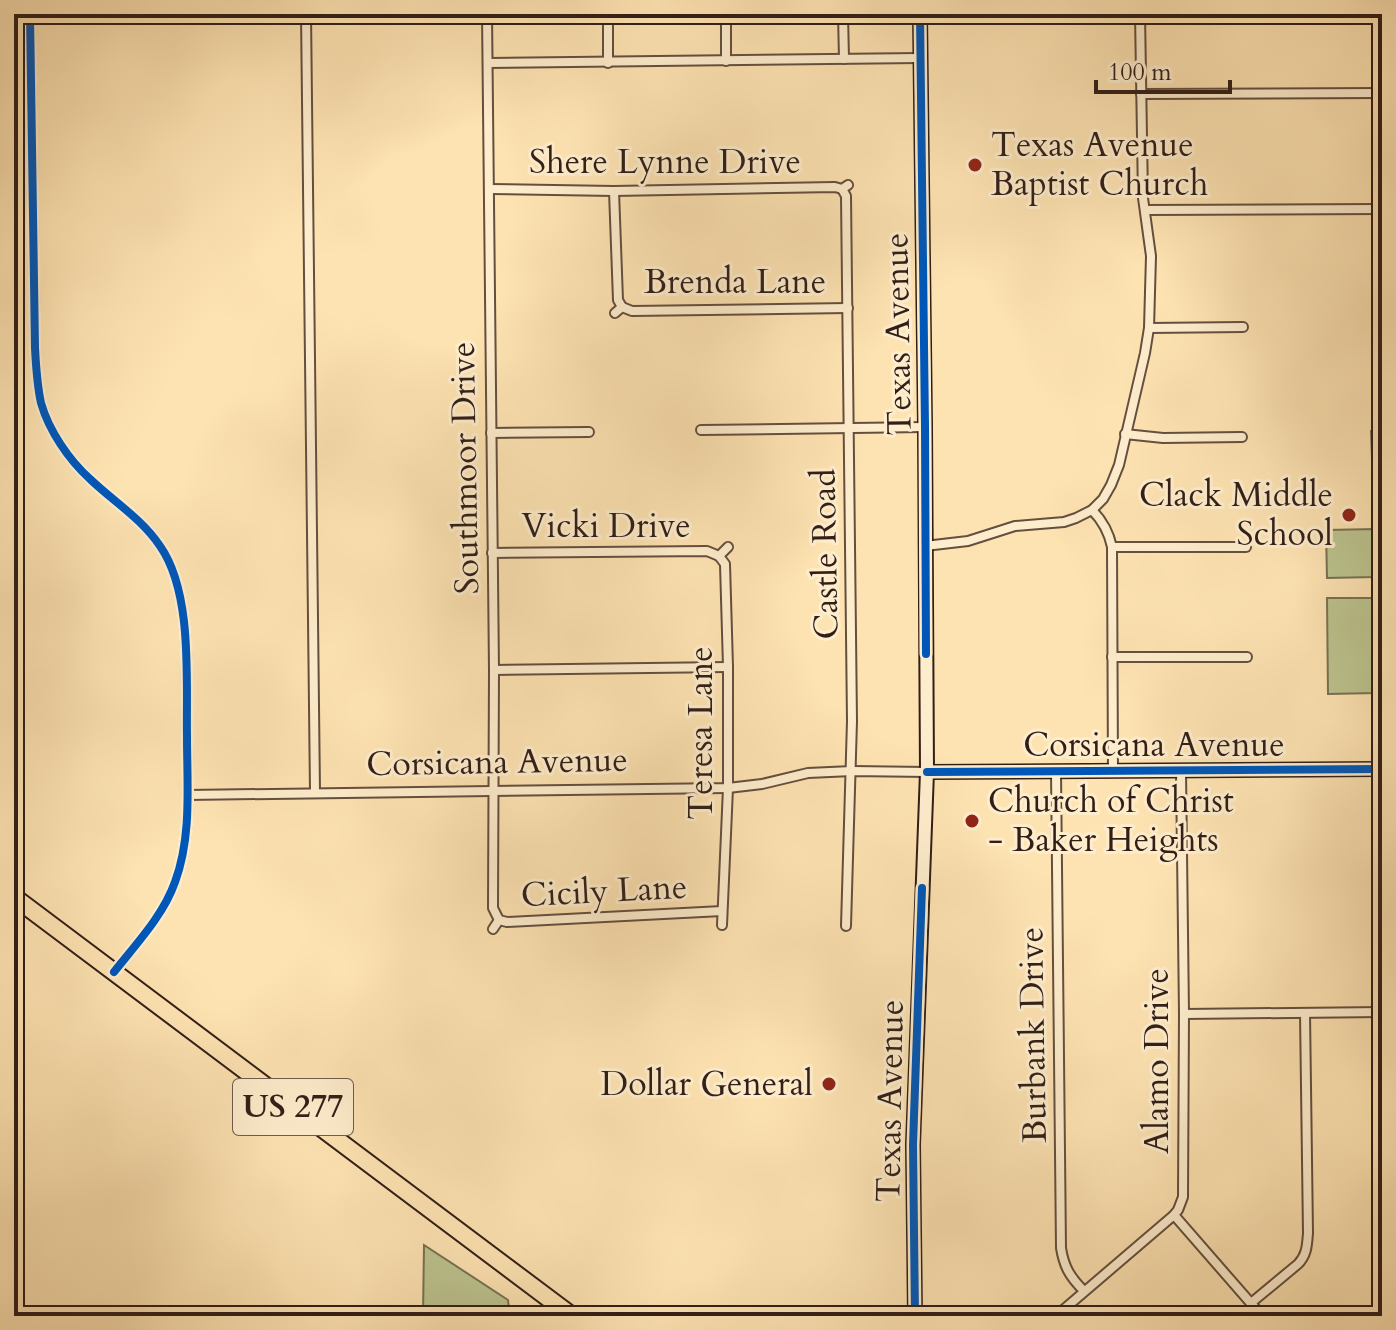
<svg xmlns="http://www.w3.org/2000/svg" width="1396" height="1330" font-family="Cardo,serif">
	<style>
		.green { fill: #bcc48f; stroke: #767153; stroke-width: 2 }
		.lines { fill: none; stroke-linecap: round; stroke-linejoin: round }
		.street-casing { stroke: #644f3e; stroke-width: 12 }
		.secondary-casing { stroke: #311e17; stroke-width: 16 }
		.highway-casing { stroke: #311e17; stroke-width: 20 }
		.street { stroke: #feedcd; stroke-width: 8 }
		.secondary { stroke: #feedcd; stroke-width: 12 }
		.highway { stroke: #fee3b2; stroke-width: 16 }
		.cycleway-casing { stroke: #feedcd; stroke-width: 13 }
		.cycleway { stroke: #0057b8; stroke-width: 8 }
		.poi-dot { fill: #8f2418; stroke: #feedcd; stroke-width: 3 }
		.labels { text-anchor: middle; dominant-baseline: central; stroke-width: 6; stroke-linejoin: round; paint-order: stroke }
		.shield { fill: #feedcd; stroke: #6e5c4e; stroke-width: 2 }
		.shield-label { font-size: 32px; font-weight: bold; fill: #311e17 }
		.poi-label { font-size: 34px; fill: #311e17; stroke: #feedcd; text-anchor: start }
		.street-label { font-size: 34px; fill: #311e17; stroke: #feedcd }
	</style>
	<rect width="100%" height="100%" fill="#fee3b2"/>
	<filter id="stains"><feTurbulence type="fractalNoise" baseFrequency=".0025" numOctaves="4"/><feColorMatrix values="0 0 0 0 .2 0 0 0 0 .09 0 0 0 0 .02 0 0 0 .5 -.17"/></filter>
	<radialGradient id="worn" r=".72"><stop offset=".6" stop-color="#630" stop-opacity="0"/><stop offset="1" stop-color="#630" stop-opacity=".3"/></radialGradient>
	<g class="green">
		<polygon points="1371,431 1382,431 1382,512 1374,512"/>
		<polygon points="1375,529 1375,577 1327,578 1326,530"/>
		<polygon points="1327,598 1375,598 1376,693 1328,694"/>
		<polygon points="424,1245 508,1300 510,1316 423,1316"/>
	</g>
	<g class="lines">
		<g class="street-casing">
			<g id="street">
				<path d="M30,14L35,348C36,367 37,385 41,403C49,431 69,460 90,479C114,502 141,518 160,546C193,593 186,681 187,737C187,785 192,836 175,882C163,916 136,944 114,972"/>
				<polyline points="306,14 315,792"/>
				<polyline points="487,14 494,670 493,908 499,920"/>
				<polyline points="608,14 608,63"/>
				<polyline points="726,14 726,61"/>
				<polyline points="843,14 844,59"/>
				<polyline points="488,63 920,58"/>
				<polyline points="1141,94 1382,93"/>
				<polyline points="489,189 614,191 835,187 842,189"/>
				<polyline points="614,191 618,300 622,307 615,313"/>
				<polyline points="1145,210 1382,209"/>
				<polyline points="622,307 632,311 848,308"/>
				<polyline points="1149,328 1243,327"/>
				<polyline points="701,430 925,427"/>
				<polyline points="491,433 589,432"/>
				<polyline points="1125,434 1163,438 1242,437"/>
				<path d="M1092,510C1102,520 1109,533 1112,547L1113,771"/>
				<polyline points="925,546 968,541 1015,526 1064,522 1076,518 1092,510 1103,499 1111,485 1119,465 1145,353 1149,328 1151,256 1143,198 1140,14"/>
				<polyline points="1112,547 1246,547"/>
				<polyline points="492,553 707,551 719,556"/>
				<polyline points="1112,657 1247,657"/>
				<polyline points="494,670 728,667"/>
				<path d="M1056,771L1061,1248C1064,1267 1070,1277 1084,1291"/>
				<polyline points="1181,771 1184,1014 1183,1197 1178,1210 1174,1215 1262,1316"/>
				<polyline points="187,795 728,788 762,784 808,773 852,771 927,772"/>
				<polyline points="722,925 728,788 728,667 725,564 719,556 728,547"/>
				<polyline points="846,926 852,721 846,196 842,189 848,185"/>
				<polyline points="493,929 499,920 507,922 722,911"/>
				<polyline points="1184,1014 1382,1012"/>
				<path d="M1251,1303L1298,1264C1307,1255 1307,1245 1308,1233L1305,1013"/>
				<polyline points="1056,1316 1174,1215"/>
			</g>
		</g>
		<g class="secondary-casing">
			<g id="secondary">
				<polyline points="927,772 1382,769"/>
				<polyline points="915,1316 913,1145 927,772 925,427 920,14"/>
			</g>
		</g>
		<g class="highway-casing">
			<polyline id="highway" points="14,897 572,1316"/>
		</g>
		<use href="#street" class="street"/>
		<use href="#secondary" class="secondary"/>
		<use href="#highway" class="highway"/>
		<g class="cycleway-casing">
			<g id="cycleway">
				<path d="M30,14L35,348C36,367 37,385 41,403C49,431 69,460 90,479C114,502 141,518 160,546C193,593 186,681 187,737C187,785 192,836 175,882C163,916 136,944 114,972"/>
				<polyline points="920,14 925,427 926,654"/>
				<polyline points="927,772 1382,769"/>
				<polyline points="915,1316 913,1145 922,888"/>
			</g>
		</g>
		<use href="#cycleway" class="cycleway"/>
	</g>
	<g class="poi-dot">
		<circle cx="975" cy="165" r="8"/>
		<circle cx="1349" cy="515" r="8"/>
		<circle cx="972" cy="821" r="8"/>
		<circle cx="829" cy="1084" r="8"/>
	</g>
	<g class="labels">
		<rect class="shield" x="233" y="1079" width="120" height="56" rx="6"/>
		<g class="shield-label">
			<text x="293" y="1107">US 277</text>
		</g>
		<g class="poi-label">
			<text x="991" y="145">Texas Avenue<tspan x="991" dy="39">Baptist Church</tspan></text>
			<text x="1333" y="495" text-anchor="end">Clack Middle<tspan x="1333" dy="39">School</tspan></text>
			<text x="988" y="801">Church of Christ<tspan x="988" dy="39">- Baker Heights</tspan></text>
			<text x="813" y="1084" text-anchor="end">Dollar General</text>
		</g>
		<g class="street-label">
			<text x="665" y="162">Shere Lynne Drive</text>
			<text x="735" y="282">Brenda Lane</text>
			<text transform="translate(898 334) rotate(-91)">Texas Avenue</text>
			<text transform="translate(465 468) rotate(-91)">Southmoor Drive</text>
			<text x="606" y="526">Vicki Drive</text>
			<text transform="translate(825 554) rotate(-91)">Castle Road</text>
			<text transform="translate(701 733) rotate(-90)">Teresa Lane</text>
			<text x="1154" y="745">Corsicana Avenue</text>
			<text transform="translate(497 762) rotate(-1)">Corsicana Avenue</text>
			<text transform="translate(604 891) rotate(-3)">Cicily Lane</text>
			<text transform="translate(1033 1035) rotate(-91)">Burbank Drive</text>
			<text transform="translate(1157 1061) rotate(-90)">Alamo Drive</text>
			<text transform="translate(890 1101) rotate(-89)">Texas Avenue</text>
		</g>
	</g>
	<rect width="1396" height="1330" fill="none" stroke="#fee3b2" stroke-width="48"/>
	<rect x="16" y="16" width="1364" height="1298" fill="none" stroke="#311e17" stroke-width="4"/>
	<rect x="24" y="24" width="1348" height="1282" fill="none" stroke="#311e17" stroke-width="2"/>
	<path d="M1096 80v12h134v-12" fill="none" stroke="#311e17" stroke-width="4"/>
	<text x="1108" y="80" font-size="24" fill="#311e17" stroke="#feedcd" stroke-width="6" paint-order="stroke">100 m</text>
	<rect width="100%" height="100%" filter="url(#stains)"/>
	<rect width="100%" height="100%" fill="url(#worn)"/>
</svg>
